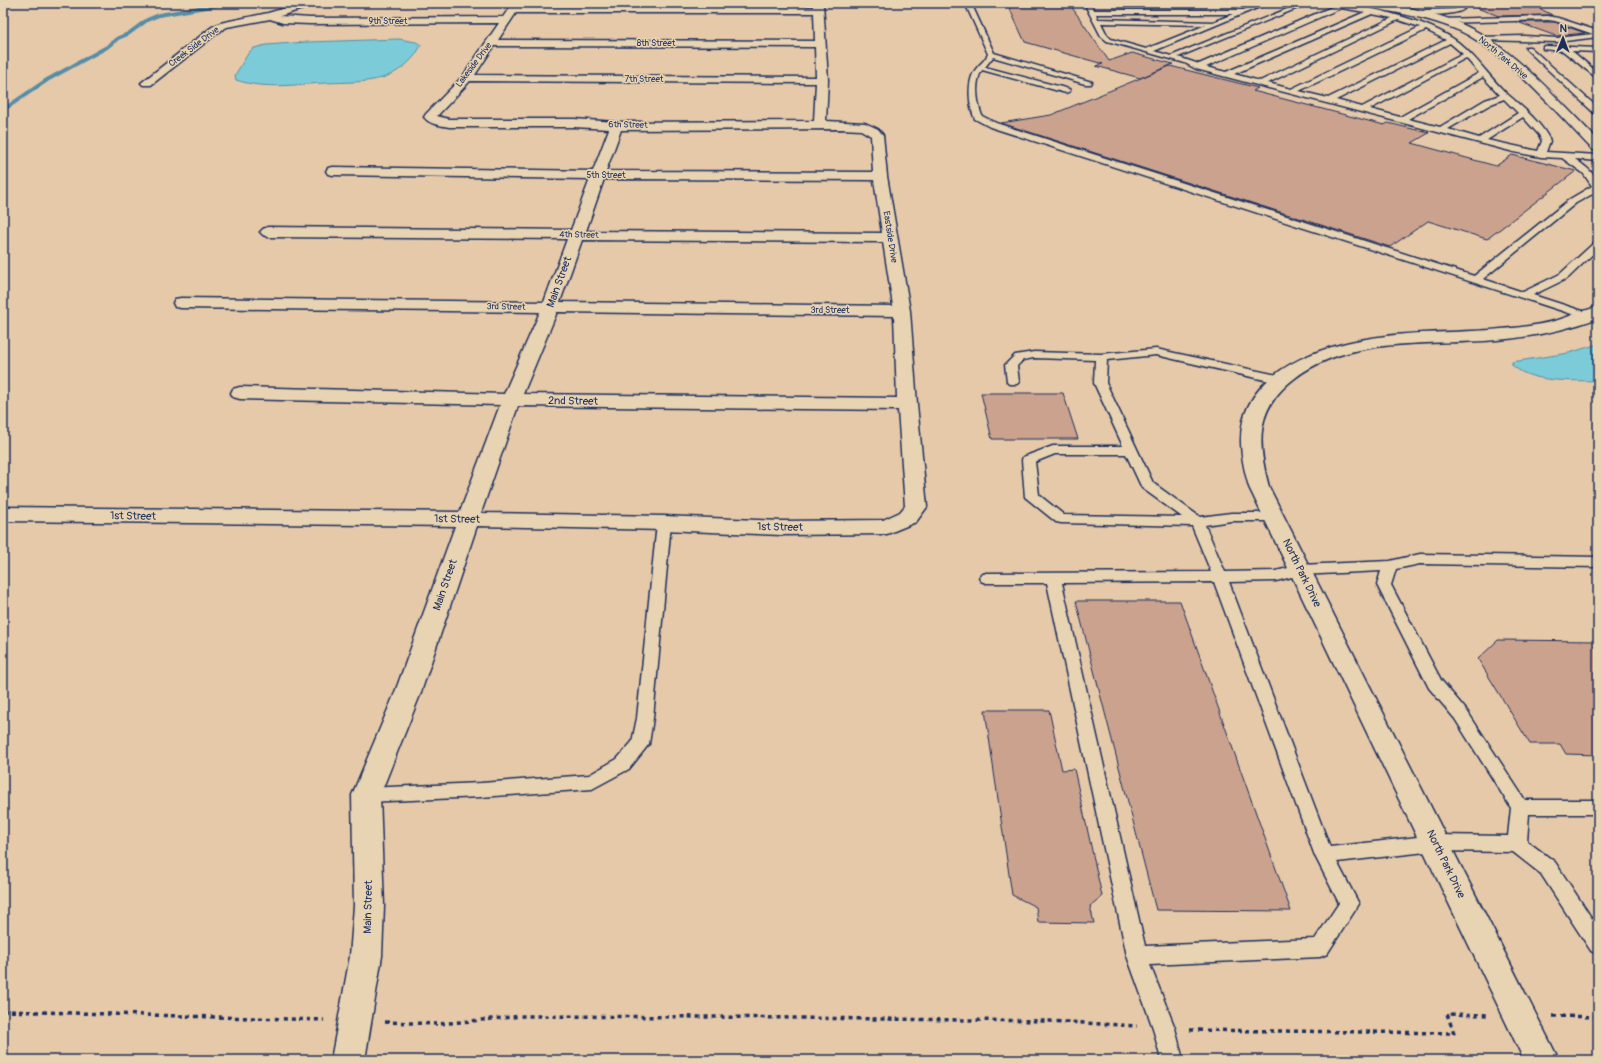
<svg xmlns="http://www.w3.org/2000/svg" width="1601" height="1063" font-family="Pangolin,sans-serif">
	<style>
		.water { fill: #7ccbd8; stroke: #558da7 }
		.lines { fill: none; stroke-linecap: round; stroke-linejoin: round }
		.stream { stroke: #558da7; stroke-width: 4 }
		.building { fill: #cba28e; stroke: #1b2f5e }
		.lane-casing { stroke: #1b2f5e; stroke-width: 3 }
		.street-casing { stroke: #1b2f5e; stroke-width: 3 }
		.highway-casing { stroke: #1b2f5e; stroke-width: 3 }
		.path { stroke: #1b2f5e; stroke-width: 3.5; stroke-dasharray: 4 4; stroke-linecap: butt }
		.lane { fill: #e8d3b2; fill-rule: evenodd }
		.street { fill: #e8d3b2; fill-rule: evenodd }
		.highway { fill: #e8d3b2; fill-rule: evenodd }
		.labels { text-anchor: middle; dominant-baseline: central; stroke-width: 3; stroke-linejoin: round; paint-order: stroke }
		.far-street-label { font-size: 9px; fill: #1b2f5e; stroke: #e8d3b2 }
		.street-label { font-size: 11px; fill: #1b2f5e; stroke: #e8d3b2 }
	</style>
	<rect width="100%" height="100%" fill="#e6c9a9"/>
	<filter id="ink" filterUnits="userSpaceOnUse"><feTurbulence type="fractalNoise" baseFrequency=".025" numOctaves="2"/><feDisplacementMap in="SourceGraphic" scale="8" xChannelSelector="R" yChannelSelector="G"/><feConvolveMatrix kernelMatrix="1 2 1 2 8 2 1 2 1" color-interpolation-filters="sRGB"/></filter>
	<g filter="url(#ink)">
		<g class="water">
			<path d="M399,39L416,42L421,45C414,61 398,73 382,78C364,83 345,82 327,83C297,84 265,90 236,80L235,75L249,52L254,48L266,45L307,42Z"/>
			<path d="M1598,344V381C1572,380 1532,384 1512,365V362L1569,353Z"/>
		</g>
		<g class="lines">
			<polyline class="stream" points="3,110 47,80 107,47 118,38 128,34 147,20 159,15 229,3"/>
		</g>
		<g class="building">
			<polygon points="1007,3 1069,3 1109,61 1132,53 1173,64 1140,78 1096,66 1103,64 1025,42"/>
			<polygon points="1472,3 1530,3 1552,15 1499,16 1471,6"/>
			<polygon points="1517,22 1555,22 1585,33 1556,36"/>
			<polygon points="1170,66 1258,88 1253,91 1384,125 1388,123 1429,133 1412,143 1496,166 1512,155 1576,171 1487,239 1428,221 1390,247 1001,123 1051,115"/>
			<polygon points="981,393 1063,393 1078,439 992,439"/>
			<polygon points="1076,601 1180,601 1291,911 1156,910"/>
			<polygon points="1498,640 1598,641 1598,755 1566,754 1560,744 1530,744 1478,659"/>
			<polygon points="985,710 1049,710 1062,770 1074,769 1102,896 1090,906 1094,923 1038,922 1036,907 1012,895"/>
		</g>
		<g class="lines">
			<g class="lane-casing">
				<g id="lane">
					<path d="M965,3H971L994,53L1092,82L1091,84H1085L993,57L985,67L1069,89L1070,91L1066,93L982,70C974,83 977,102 982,116L996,123L1474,276L1570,199L1592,186L1583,173L1562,158L1541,157L1514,152L1196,69L1185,63L1107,41L1101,36L1084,3H1090L1094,10H1243L1261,3H1269L1154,51L1171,56L1302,3H1310L1178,57L1199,64L1334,6L1324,3C1360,3 1431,20 1459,43C1476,57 1488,75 1504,91C1518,104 1542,122 1550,141L1546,152L1598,155V161L1575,159C1587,168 1598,174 1598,191L1576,203L1483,279L1523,292L1560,274L1595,242L1598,241V249L1568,278L1533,295L1592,314L1593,316L1588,319L1584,318L990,127L975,119C969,107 967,84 974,72C978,65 985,61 988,54ZM1341,8L1365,12L1226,72L1206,67ZM1096,14H1233L1213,22L1098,19ZM1372,14L1392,18L1260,81L1234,74ZM1398,20L1420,27L1291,89L1268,83ZM1101,23L1206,25L1146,49L1111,39L1107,35ZM1426,30L1446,40L1328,98L1299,91ZM1450,43L1463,54L1362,107L1336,100ZM1466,58L1479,73L1400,117L1370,109ZM1483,77L1500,95L1485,100L1440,127L1408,119ZM1504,99L1518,113L1479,138L1448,129L1491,104ZM1523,117L1539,135L1542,141L1538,151L1487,140Z"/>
					<path d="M1446,3H1454L1464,9C1457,16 1427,14 1415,16L1412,14L1426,10L1457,9Z"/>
					<polygon points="1548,16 1558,18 1598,31 1598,37 1557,42 1481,40 1478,38 1479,37 1525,36 1557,38 1593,34 1555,21 1548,20 1442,23 1439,21 1442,19"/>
					<polygon points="1545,46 1598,48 1598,52 1572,51 1598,73 1598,79 1563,51 1543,49 1543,47"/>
					<polygon points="1526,47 1530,47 1598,108 1598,114 1595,114 1526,49"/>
					<path d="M1156,349L1282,376L1286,378L1288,380L1286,382L1282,384L1156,355L1107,360L1106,383L1153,483L1200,517L1231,513H1274L1279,514L1281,517L1279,520L1274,521H1231L1205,525L1225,572L1276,571L1300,565L1390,561L1420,554L1598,557V567L1420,564L1396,569L1391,585L1441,680L1467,711L1525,800H1598V814H1529L1527,841L1555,862L1598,928V954L1591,951L1541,874L1513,852L1435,851L1337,862L1359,904L1327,954L1320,957L1150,965L1175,1028L1183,1060H1161L1153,1028L1127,956L1047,583H986L981,581L979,578L981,575L986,573L1211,572L1192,526L1061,523L1056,522L1025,497L1022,460L1023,457L1053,446H1123L1094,383L1095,360L1034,358L1023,360L1017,366L1019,382L1017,384H1009L1007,382L1005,365L1015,355L1034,352L1101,354ZM1055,454H1126L1142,488L1182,517L1064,515L1039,495L1035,462ZM1381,571L1377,585L1429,688L1455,719L1511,808L1508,836L1435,835L1330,847L1229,582L1276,581L1300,575ZM1214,582L1315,856L1339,903L1315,939L1145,946L1062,583Z"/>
					<polygon points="664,519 669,520 671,523 653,718 649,744 629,769 592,789 481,797 366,802 360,800 357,795 360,790 366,788 481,783 589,775 617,759 632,742 637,718 657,523 659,520"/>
				</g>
			</g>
			<g class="street-casing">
				<g id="street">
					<path d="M302,3H317L315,5L280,16L310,18L503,17L513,3H523L520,7H813V3H823L828,80L826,121L865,123L878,129L883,135L887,176L910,311L917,404L927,507L916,522L887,534L781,535L664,530L477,526L420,695L380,795L384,906L382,956L365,1060H331L350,956L354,906L352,795L394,695L455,526L3,521V507L460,512L500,405L240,399L233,397L231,393L233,389L240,387L504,394L540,312L181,308L175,307L173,303L175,299L181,298L544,302L567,239L268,237L263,235L260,232L263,229L268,227L571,230L590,179L333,175L328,174L326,171L328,168L333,167L593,171L609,129L574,127H449C440,125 430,125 424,117L426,114L463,76L499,23L310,24L283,23L270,19L227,27L220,31L151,85H143L141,83L212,27L220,23L268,13ZM516,13H814L815,41L498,40ZM494,46L815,47L816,77L475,75ZM470,81L816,83L814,121L616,122L574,119H449L437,116ZM841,129L861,130L871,136L873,172L606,171L621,130ZM604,179L874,180L882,233L586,231ZM582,240L883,242L893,306L560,302ZM557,312L894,316L897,398L523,394ZM518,406L898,410L905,506L900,512L883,520L781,521L664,516L481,513Z"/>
					<path d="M1358,3C1398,3 1446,13 1481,34C1525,61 1561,103 1598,140V151L1593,150C1557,113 1506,53 1460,31C1429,17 1396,13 1363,6Z"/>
					<path d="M1598,307V318C1566,330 1532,337 1497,340C1431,346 1351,335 1295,378C1255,408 1257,443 1269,487L1559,1060H1524L1249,487C1243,466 1238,443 1243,421C1257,363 1335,342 1386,336C1424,331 1463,333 1501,329C1520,328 1539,325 1558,320C1571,316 1584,310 1598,307Z"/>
				</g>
			</g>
			<g class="highway-casing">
				<polygon id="highway" points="1590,3 1598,3 1598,7 1592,5"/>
			</g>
			<g class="path">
				<polyline points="3,1011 324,1020"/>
				<polyline points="1553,1016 1598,1017"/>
				<polyline points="385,1022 439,1024 523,1016 713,1017 1049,1021 1137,1026"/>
				<polyline points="1190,1030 1454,1033 1447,1014 1488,1015"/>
			</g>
			<use href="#lane" class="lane"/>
			<use href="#street" class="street"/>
			<use href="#highway" class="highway"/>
		</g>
	</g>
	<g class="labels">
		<g class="far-street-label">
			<text x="388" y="21">9th Street</text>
			<text x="656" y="43">8th Street</text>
			<text transform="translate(194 47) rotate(-37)">Creek Side Drive</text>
			<text transform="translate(1503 58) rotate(40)">North Park Drive</text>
			<text transform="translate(474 65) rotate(-53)">Lakeside Drive</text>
			<text x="644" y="79">7th Street</text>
			<text transform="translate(628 125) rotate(1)">6th Street</text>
			<text x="606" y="175">5th Street</text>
			<text transform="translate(579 235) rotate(1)">4th Street</text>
			<text transform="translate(890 237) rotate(81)">Eastside Drive</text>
			<text transform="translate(506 307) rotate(1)">3rd Street</text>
			<text x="830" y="310">3rd Street</text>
		</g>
		<g class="street-label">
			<text transform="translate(559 282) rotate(-70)">Main Street</text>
			<text transform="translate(573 401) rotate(1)">2nd Street</text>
			<text transform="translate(133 516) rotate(1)">1st Street</text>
			<text transform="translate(457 519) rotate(1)">1st Street</text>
			<text transform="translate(780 527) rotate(1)">1st Street</text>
			<text transform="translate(1302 573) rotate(64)">North Park Drive</text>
			<text transform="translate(445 585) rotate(-71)">Main Street</text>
			<text transform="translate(1446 864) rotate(64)">North Park Drive</text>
			<text transform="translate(368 907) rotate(-89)">Main Street</text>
		</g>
	</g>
	<rect width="1601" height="1063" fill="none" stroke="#e8d3b2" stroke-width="16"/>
	<rect x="8" y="8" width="1585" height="1047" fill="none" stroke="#1b2f5e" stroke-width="1.5" filter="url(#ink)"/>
	<g transform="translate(1563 38) rotate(1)" stroke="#e8d3b2" stroke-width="3" paint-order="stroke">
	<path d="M0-3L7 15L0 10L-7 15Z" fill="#1b2f5e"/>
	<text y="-6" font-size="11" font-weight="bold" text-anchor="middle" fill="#1b2f5e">N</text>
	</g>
</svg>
